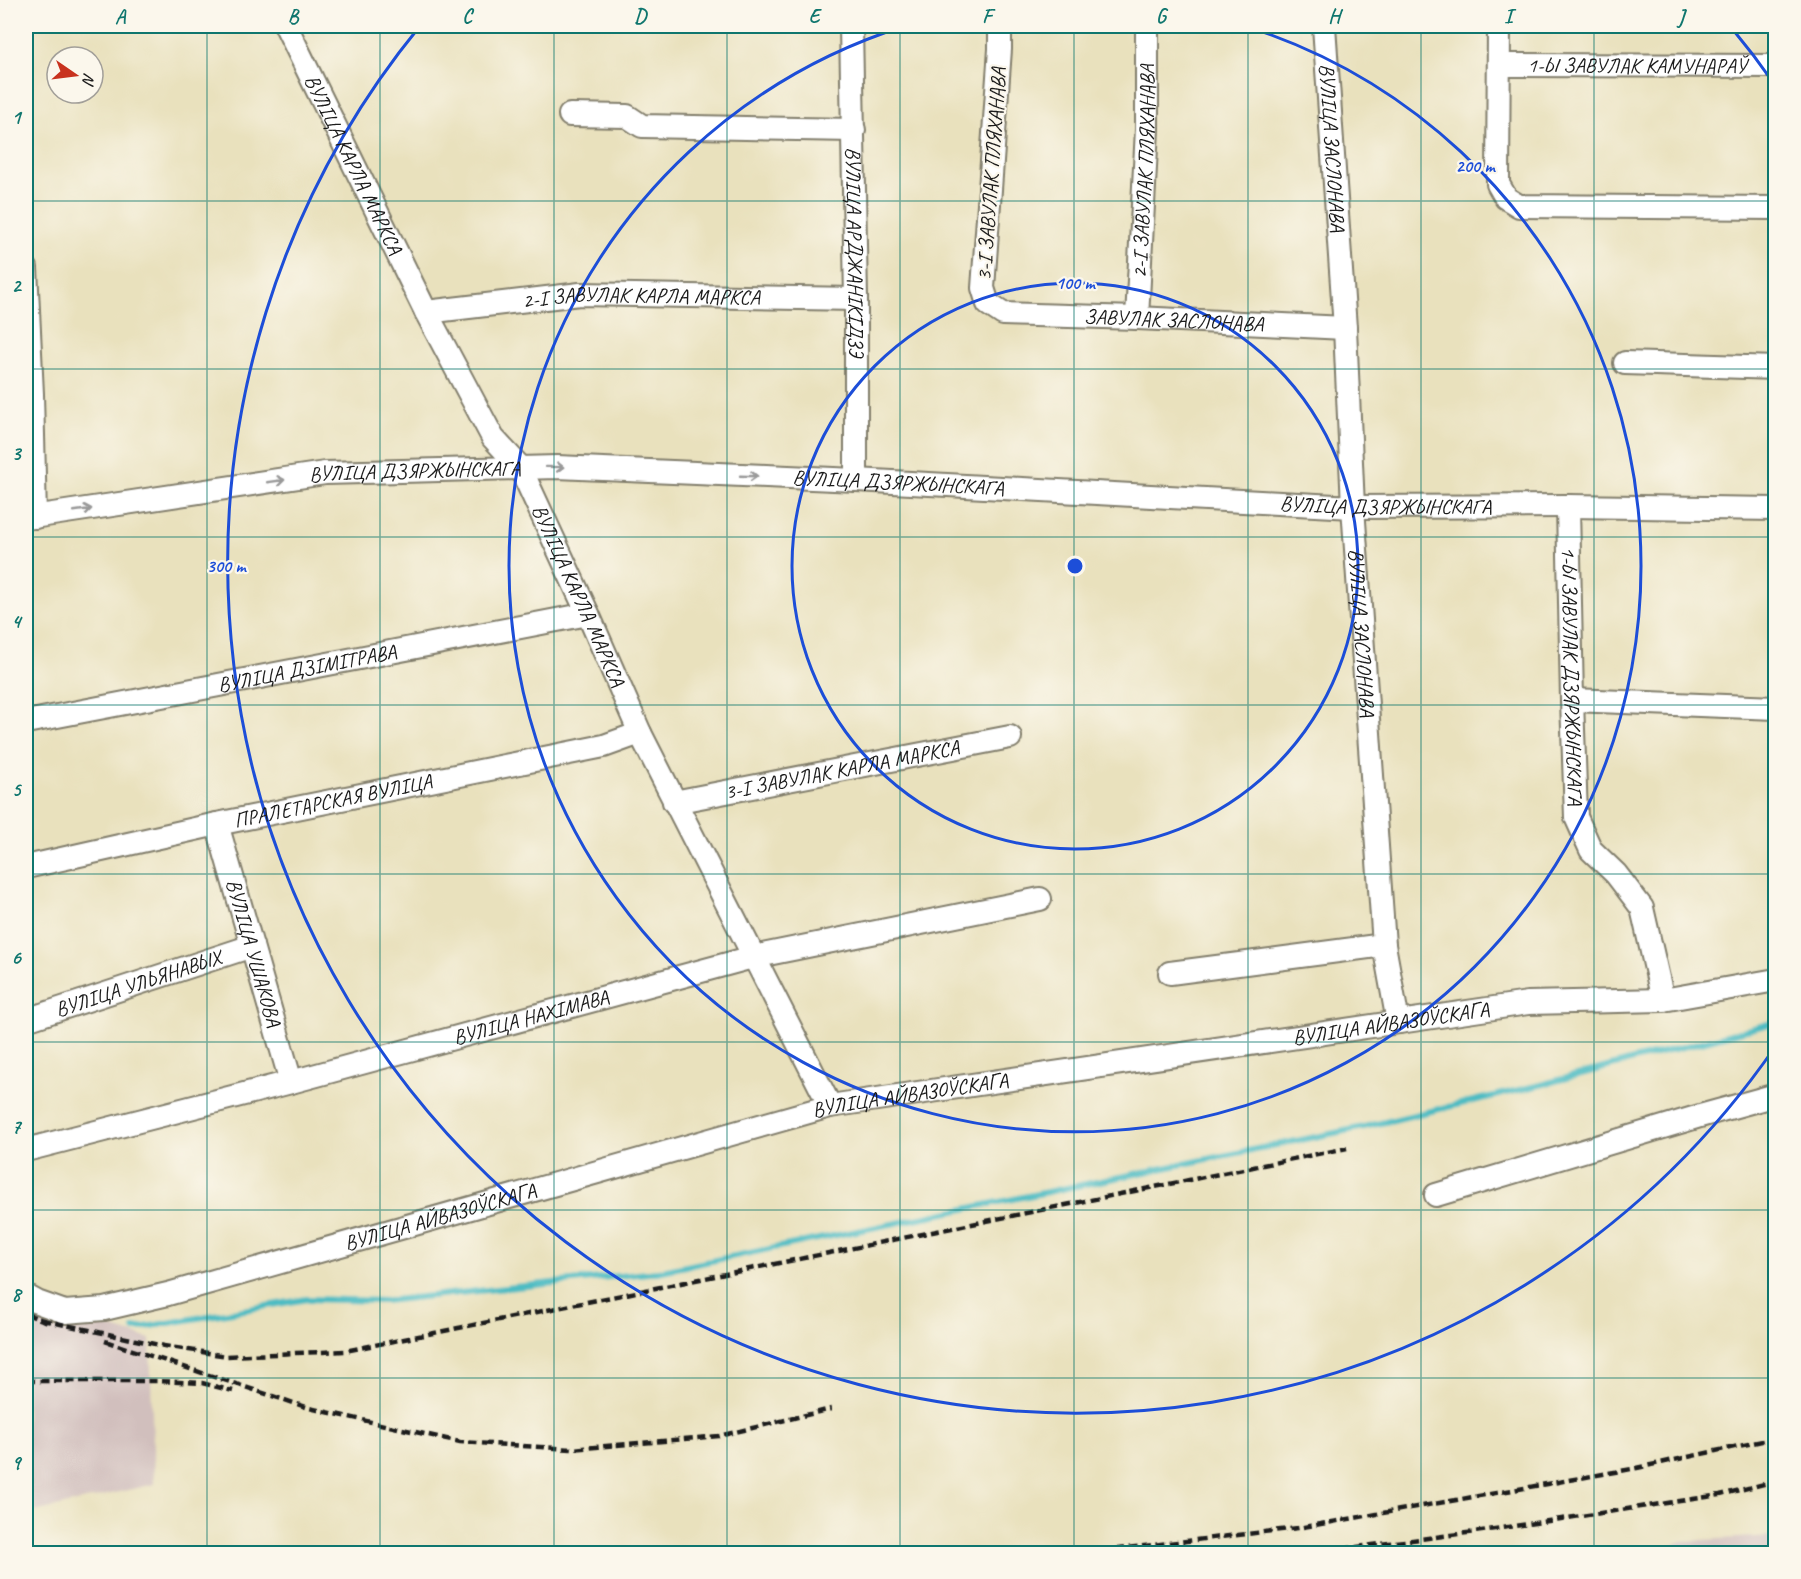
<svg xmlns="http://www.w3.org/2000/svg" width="1801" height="1579" font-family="Caveat,sans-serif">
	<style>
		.industrial { fill: #d1bfbd }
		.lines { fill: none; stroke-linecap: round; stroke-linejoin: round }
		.stream { stroke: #4ebcc3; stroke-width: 6 }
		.minor-casing { stroke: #827e6c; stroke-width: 26 }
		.minor { stroke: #fff; stroke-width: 22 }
		.rail { stroke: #1c1c1c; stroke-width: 4.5; stroke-dasharray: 9 4.5; stroke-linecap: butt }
		.oneway { stroke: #999 }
		.grid { fill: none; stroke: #0f766e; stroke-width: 1.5; stroke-opacity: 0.55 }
		.ring { fill: none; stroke: #1d4ed8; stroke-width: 3 }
		.labels { text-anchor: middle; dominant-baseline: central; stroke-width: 4.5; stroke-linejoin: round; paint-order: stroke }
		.street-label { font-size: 21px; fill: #1c1c1c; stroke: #fbf7ec }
		.centre { fill: #1d4ed8; stroke: #fbf7ec; stroke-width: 3 }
		.ring-label { font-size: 18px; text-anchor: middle; font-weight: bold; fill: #1d4ed8; stroke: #fbf7ec; stroke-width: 4.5; stroke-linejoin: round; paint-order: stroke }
		.neatline { fill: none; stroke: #0f766e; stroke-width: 2 }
		.grid-label { font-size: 20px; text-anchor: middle; font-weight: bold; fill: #0f766e }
	</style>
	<rect width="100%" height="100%" fill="#fbf7ec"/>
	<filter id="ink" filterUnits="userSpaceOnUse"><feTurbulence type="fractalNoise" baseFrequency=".0167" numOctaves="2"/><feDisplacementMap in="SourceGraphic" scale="12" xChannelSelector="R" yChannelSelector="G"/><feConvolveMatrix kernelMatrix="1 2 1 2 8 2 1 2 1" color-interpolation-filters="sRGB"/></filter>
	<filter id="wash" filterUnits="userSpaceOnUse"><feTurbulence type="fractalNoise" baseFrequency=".008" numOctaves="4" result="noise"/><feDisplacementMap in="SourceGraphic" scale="24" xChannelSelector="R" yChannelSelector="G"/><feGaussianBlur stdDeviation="1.35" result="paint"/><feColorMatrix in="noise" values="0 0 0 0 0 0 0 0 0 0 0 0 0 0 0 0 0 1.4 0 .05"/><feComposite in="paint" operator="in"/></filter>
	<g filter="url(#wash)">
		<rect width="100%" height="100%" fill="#e9e1bd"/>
		<g class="industrial">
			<polygon points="26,1308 106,1326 150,1339 154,1484 26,1514"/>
			<polygon points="1775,1536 1775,1553 1651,1553 1682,1541"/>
		</g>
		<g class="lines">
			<polyline class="stream" points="134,1329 307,1299 384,1301 657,1272 1364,1127 1540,1085 1776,1022"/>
		</g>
	</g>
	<g filter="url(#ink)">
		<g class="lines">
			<g class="minor-casing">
				<g id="minor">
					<path id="s1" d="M286,26L426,312L493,438L520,467L588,614L640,733L830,1106"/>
					<path id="s2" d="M851,26L856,299V480"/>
					<path id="s3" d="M1000,26V49L983,288L988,304L1003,314L1137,318L1345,328"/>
					<path id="s4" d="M1324,26L1345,328L1353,507L1384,945L1398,1022"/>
					<polyline points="1499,26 1498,184 1506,198 1519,206 1776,208"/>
					<path id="s5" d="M1499,65L1776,66"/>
					<polyline points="570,115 627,116 642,126 854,130"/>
					<polyline points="26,268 32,394 35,517"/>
					<path id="s6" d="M426,312L580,294L856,299"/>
					<path id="s7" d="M1137,318L1147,129V26"/>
					<polyline points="1625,363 1776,368"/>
					<path id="s8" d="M1568,506L1572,700L1576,817L1591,850L1616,874L1642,908L1663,1000"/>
					<path id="s9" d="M26,518L325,473L557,467L856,480L1353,507L1568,506L1776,509"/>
					<polyline points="1572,700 1776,708"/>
					<path id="s10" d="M26,722L588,614"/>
					<path id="s11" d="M674,802L1010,737"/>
					<path id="s12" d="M217,824L291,1082"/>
					<path id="s13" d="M26,867L217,824L604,746L640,733"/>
					<polyline points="1170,973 1384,945"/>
					<path id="s14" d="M26,1020L252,946"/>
					<path id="s15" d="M26,1150L291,1082L753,957L1040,899"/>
					<polyline points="1436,1195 1700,1116 1776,1095"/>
					<path id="s16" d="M26,1296L37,1302L65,1312L104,1309L168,1294L830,1106L1528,1003L1663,1000L1776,980"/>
				</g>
			</g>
			<use href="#minor" class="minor"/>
			<g class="rail">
				<polyline points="26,1314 48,1322"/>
				<polyline points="42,1320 164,1346 227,1356 345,1351 1347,1148"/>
				<polyline points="105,1341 309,1408 460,1442 572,1449 719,1436 831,1409"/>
				<polyline points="26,1381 158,1381 202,1383 233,1391"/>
				<polyline points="1075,1554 1298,1528 1637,1468 1776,1438"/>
				<polyline points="1302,1554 1475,1532 1720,1495 1776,1481"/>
			</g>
		</g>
		<defs><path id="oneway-shaft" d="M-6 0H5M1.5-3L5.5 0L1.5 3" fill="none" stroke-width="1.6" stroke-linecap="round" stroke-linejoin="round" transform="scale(1.5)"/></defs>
		<g class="oneway">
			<use href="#oneway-shaft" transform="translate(555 467) rotate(1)"/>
			<use href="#oneway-shaft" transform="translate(749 476) rotate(2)"/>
			<use href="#oneway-shaft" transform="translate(276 481) rotate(-8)"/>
			<use href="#oneway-shaft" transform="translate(83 510) rotate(-8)"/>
		</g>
	</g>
	<path class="grid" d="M207,26V1554M380,26V1554M554,26V1554M727,26V1554M900,26V1554M1074,26V1554M1248,26V1554M1421,26V1554M1594,26V1554M26,201H1776M26,369H1776M26,537H1776M26,705H1776M26,874H1776M26,1042H1776M26,1210H1776M26,1378H1776"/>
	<g class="ring">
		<circle cx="1075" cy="566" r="283"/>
		<path d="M1245 26A566 566 0 1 1 905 26"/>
		<path d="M1775 1047A849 849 0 1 1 420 26M1730 26A849 849 0 0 1 1775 85"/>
	</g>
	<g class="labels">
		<g class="street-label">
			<text stroke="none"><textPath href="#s5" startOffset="138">1-Ы ЗАВУЛАК КАМУНАРАЎ</textPath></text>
			<text stroke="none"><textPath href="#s4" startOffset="122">ВУЛІЦА ЗАСЛОНАВА</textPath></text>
			<text stroke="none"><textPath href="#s1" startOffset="154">ВУЛІЦА КАРЛА МАРКСА</textPath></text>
			<text stroke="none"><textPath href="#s7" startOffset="147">2-І ЗАВУЛАК ПЛЯХАНАВА</textPath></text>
			<text transform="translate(991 174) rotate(-86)">3-І ЗАВУЛАК ПЛЯХАНАВА</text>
			<text stroke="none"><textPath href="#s2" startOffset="226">ВУЛІЦА АРДЖАНІКІДЗЭ</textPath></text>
			<text stroke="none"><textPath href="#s6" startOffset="216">2-І ЗАВУЛАК КАРЛА МАРКСА</textPath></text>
			<text stroke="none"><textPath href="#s3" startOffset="468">ЗАВУЛАК ЗАСЛОНАВА</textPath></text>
			<text stroke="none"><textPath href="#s9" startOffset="392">ВУЛІЦА ДЗЯРЖЫНСКАГА</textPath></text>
			<text stroke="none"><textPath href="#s9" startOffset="876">ВУЛІЦА ДЗЯРЖЫНСКАГА</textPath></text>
			<text stroke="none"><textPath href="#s9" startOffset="1364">ВУЛІЦА ДЗЯРЖЫНСКАГА</textPath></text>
			<text stroke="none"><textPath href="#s1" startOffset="642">ВУЛІЦА КАРЛА МАРКСА</textPath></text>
			<text stroke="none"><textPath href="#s4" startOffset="608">ВУЛІЦА ЗАСЛОНАВА</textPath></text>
			<text stroke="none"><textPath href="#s10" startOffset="286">ВУЛІЦА ДЗІМІТРАВА</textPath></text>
			<text stroke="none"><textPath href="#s8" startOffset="170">1-Ы ЗАВУЛАК ДЗЯРЖЫНСКАГА</textPath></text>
			<text stroke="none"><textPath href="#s11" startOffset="171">3-І ЗАВУЛАК КАРЛА МАРКСА</textPath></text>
			<text stroke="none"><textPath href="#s13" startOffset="314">ПРАЛЕТАРСКАЯ ВУЛІЦА</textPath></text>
			<text stroke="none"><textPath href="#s12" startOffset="134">ВУЛІЦА УШАКОВА</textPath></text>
			<text stroke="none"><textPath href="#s14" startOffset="118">ВУЛІЦА УЛЬЯНАВЫХ</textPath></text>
			<text stroke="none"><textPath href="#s15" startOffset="522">ВУЛІЦА НАХІМАВА</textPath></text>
			<text stroke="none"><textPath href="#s16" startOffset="1402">ВУЛІЦА АЙВАЗОЎСКАГА</textPath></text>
			<text stroke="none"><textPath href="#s16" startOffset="916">ВУЛІЦА АЙВАЗОЎСКАГА</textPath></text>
			<text stroke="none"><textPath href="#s16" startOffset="430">ВУЛІЦА АЙВАЗОЎСКАГА</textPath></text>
		</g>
	</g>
	<circle cx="1075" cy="566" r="9" class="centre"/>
	<g class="ring-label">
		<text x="1475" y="172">200 m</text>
		<text x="1075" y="289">100 m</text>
		<text x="226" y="572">300 m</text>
	</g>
	<rect width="1801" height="1579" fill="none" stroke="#fbf7ec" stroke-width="66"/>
	<g transform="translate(75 75) rotate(104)"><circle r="28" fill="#fbf7ec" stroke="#a29f99" stroke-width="1.5"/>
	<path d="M0-4.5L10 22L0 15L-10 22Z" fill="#c8321e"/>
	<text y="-9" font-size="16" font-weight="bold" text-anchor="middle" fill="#1c1c1c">N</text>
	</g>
	<rect x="33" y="33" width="1735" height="1513" class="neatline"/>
	<g class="grid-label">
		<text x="120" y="23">A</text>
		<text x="293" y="23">B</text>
		<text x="467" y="23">C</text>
		<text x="640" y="23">D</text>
		<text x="814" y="23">E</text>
		<text x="987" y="23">F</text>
		<text x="1161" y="23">G</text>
		<text x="1334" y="23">H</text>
		<text x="1508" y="23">I</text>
		<text x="1681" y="23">J</text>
		<text x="16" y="124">1</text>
		<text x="16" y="292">2</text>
		<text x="16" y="460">3</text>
		<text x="16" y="628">4</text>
		<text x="16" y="796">5</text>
		<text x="16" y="964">6</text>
		<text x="16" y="1133">7</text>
		<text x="16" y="1301">8</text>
		<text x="16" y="1469">9</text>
	</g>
</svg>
